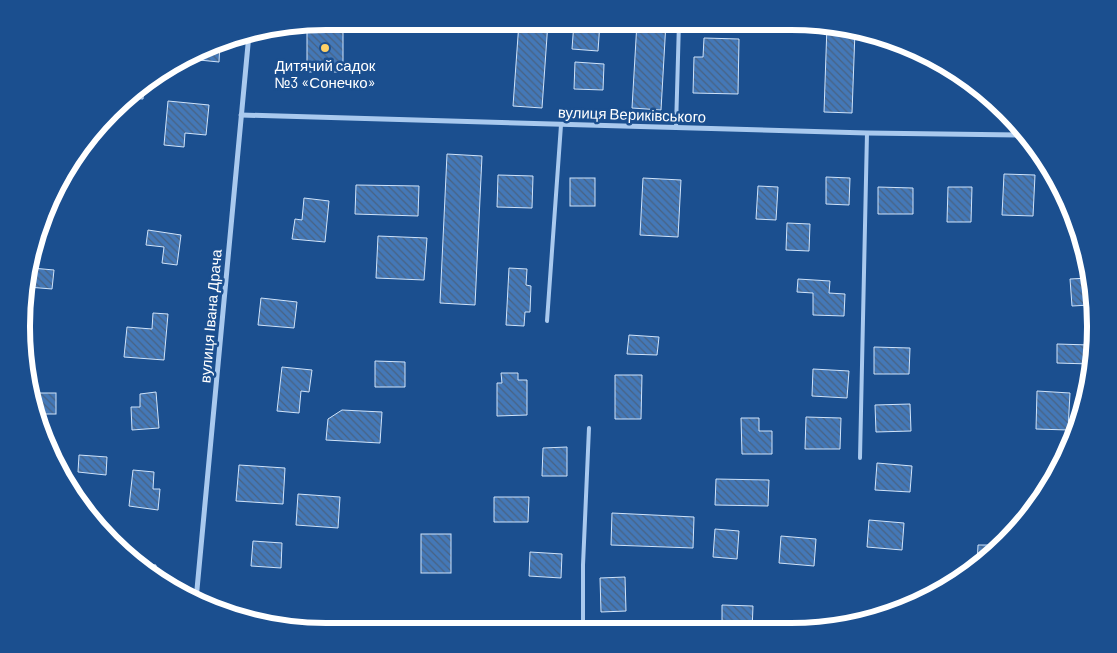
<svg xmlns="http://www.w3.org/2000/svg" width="1117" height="653" font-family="Barlow,sans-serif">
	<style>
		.building { fill: url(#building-back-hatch); stroke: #cfe3fa }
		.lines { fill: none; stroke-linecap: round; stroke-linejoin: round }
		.service { stroke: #a9c9ee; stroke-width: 4 }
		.minor { stroke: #a9c9ee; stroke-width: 5 }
		.poi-dot { fill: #ffd166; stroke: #1b4f8f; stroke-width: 2 }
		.labels { text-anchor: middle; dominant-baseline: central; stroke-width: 5; stroke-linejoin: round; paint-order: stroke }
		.poi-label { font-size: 15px; fill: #fff; stroke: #1b4f8f }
		.street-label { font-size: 15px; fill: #fff; stroke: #1b4f8f }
		.rim { fill: none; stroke: #fff; stroke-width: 6 }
	</style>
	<defs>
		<pattern id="building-back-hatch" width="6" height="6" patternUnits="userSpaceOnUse" patternTransform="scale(1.25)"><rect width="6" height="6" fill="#4478b7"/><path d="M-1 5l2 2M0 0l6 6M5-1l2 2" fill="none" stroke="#486282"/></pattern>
	</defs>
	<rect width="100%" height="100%" fill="#1b4f8f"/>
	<g class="building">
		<polygon points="326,21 343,21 343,72 307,72 307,24"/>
		<polygon points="519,22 548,22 542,108 513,106"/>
		<polygon points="574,22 600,22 598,51 572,49"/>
		<polygon points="637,22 666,22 661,110 632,108"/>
		<polygon points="827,25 855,31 852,113 824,112"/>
		<polygon points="704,38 739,39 738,94 693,93 694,57 703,57"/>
		<polygon points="220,42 219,62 189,59"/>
		<polygon points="575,62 604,64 603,90 574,89"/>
		<polygon points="144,82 143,99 128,98 141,84"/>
		<polygon points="168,101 209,105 206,135 185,133 184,147 164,145"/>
		<polygon points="447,154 482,156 475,305 440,303"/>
		<polygon points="1049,169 1056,185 1049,185"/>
		<polygon points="1004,174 1035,175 1033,216 1002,215"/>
		<polygon points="498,175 533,176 532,208 497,207"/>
		<polygon points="826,177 850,178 849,205 826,204"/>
		<rect x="570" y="178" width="25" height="28"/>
		<polygon points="643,178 681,180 678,237 640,235"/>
		<polygon points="356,185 419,186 418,216 355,214"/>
		<polygon points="758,186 778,187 776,220 756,219"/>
		<polygon points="878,187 913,188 913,214 878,214"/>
		<polygon points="948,187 972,187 971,222 947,222"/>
		<polygon points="304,198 329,201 325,242 292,239 295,219 302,220"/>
		<polygon points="787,223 810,224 809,251 786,250"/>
		<polygon points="148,230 181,235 177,265 162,263 164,247 146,245"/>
		<polygon points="378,236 427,238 424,280 376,278"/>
		<polygon points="32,268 54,270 52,289 28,287 29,272 32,272"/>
		<polygon points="509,268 527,269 526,285 531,286 530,312 525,312 524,326 506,325"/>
		<polygon points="1089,278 1090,305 1072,306 1070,279"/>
		<polygon points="798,279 830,281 829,293 845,294 844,316 813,315 813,293 797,292"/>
		<polygon points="261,298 297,302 294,328 258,325"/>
		<polygon points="153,313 168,314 164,360 124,357 127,327 152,329"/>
		<polygon points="629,335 659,337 657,355 627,354"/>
		<polygon points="1057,344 1090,345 1090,364 1057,363"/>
		<polygon points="874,347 910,348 909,374 874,374"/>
		<polygon points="375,361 405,362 405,387 375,387"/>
		<polygon points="282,367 312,370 309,392 301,391 299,413 277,411"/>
		<polygon points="813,369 849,371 847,398 812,396"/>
		<polygon points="501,373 518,373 518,380 527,380 527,415 497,416 497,383 502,383"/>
		<polygon points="615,375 642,375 641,419 615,419"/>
		<polygon points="1037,391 1070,393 1068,430 1036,429"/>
		<polygon points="156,392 159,428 132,430 131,407 140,407 140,394"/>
		<rect x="38" y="393" width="18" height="21"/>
		<polygon points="910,404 911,431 876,432 875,405"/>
		<polygon points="342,410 382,412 380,443 326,440 328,419"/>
		<polygon points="806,417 841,418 840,449 805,449"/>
		<polygon points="741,418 759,418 759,431 772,431 772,454 742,454"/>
		<polygon points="567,447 567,476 542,476 543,448"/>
		<polygon points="79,455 107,457 106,475 78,472"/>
		<polygon points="877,463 912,466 910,492 875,490"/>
		<polygon points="239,465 285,468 283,504 236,501"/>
		<polygon points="133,470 154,472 153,489 160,489 158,510 129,506"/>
		<polygon points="716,479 769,480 768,506 715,505"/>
		<polygon points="298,494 340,497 338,528 296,525"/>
		<polygon points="494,497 529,497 528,522 494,522"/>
		<polygon points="612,513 694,517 693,548 611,545"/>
		<polygon points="869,520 904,523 902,550 867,547"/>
		<polygon points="715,529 739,531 737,559 713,557"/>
		<rect x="421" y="534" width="30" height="39"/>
		<polygon points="781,536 816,539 814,566 779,563"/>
		<polygon points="253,541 282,543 281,568 251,566"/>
		<polygon points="978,545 1003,545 977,565"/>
		<polygon points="530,552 562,554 561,578 529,576"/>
		<polygon points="139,564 156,565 155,579"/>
		<polygon points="625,577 626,611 601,612 600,578"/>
		<polygon points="722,605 753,606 752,631 722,631"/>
	</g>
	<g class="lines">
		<g class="service">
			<polyline points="676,128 679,22"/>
			<polyline points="547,321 561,125"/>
			<polyline points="860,458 867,133"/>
			<polyline points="583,631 583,565 589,428"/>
		</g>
		<g class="minor">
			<polyline points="241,115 867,133 1022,135"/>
			<polyline points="196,600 249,34"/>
		</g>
	</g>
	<circle class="poi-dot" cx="325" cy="48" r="5"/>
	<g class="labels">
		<g class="poi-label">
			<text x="325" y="65">Дитячий садок<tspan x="325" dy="17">№3 «Сонечко»</tspan></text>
		</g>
		<g class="street-label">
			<text transform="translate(632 114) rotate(2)">вулиця Вериківського</text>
			<text transform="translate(210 316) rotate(-85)">вулиця Івана Драча</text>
		</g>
	</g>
	<path d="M0 0H1117V653H0ZM326 30H791A296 296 0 0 1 1087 326V327A296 296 0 0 1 791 623H326A296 296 0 0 1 30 327V326A296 296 0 0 1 326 30Z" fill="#1b4f8f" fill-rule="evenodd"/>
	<path class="rim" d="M326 30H791A296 296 0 0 1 1087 326V327A296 296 0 0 1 791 623H326A296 296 0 0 1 30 327V326A296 296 0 0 1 326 30Z"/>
</svg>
